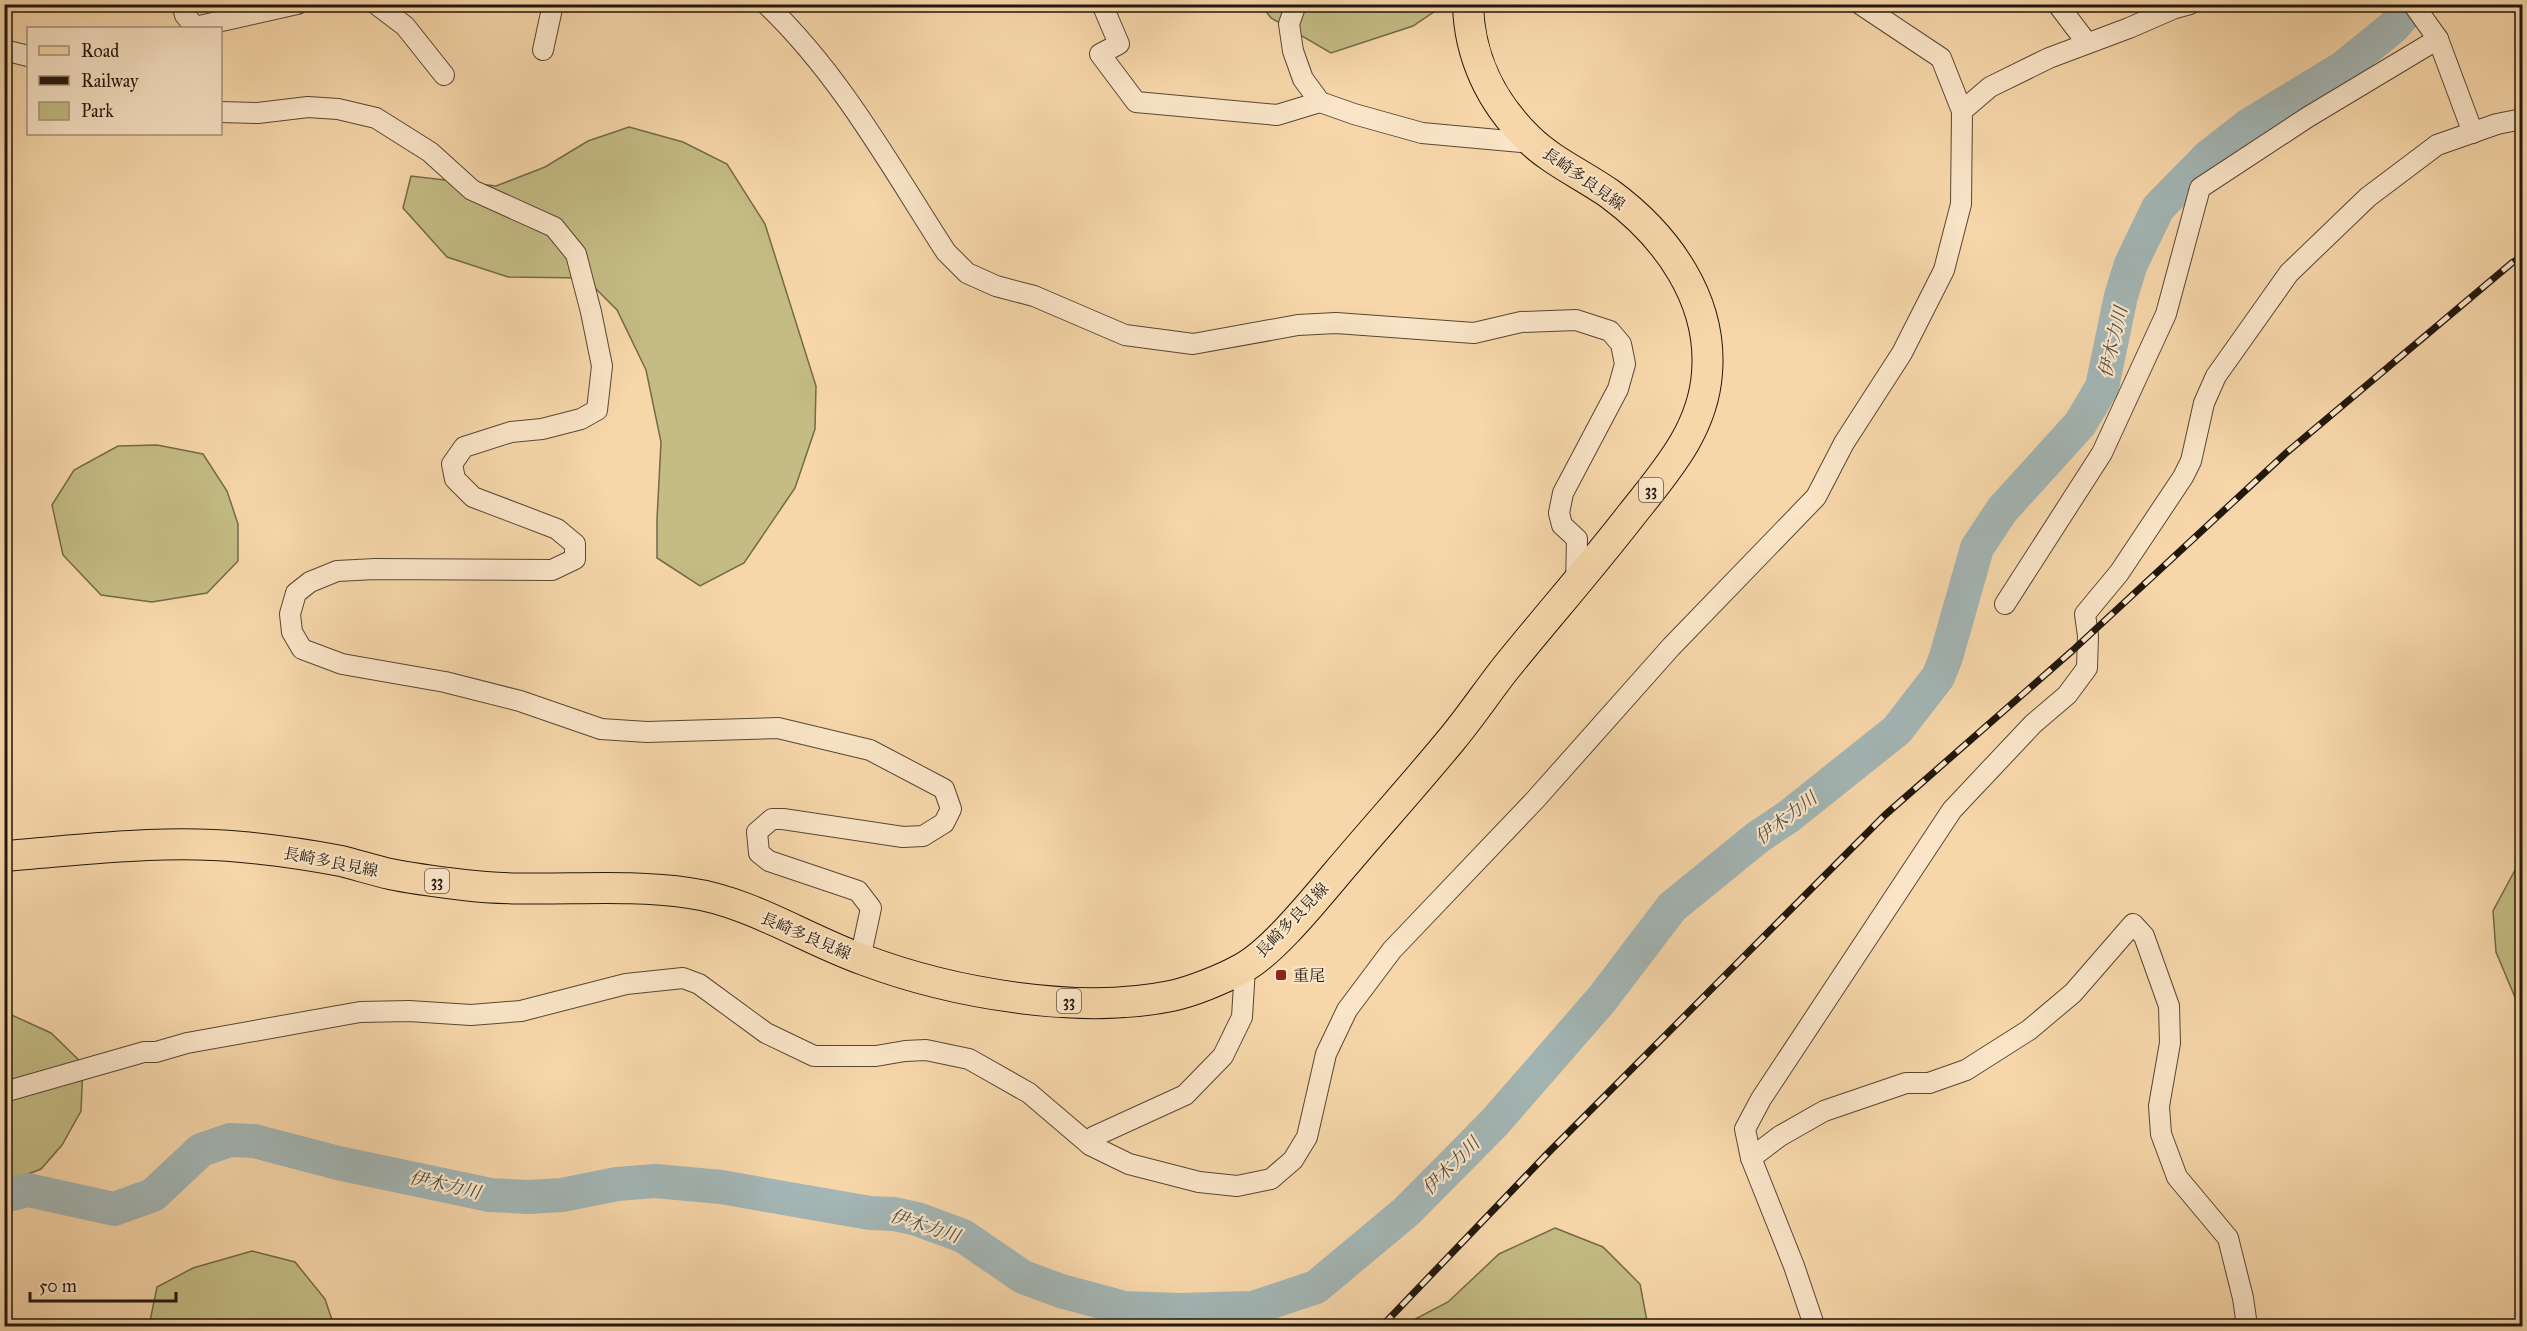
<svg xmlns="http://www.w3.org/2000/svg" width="2527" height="1331" font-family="'IM FELL Great Primer','Noto Serif JP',serif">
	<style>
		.green { fill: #c4bc84; stroke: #736a48; stroke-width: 1.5 }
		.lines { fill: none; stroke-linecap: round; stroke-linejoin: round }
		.river { stroke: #a3b6b5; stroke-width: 34 }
		.street-casing { stroke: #574734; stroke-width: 22 }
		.primary-casing { stroke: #22170c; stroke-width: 32 }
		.street { stroke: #fae5c8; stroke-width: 20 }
		.primary { stroke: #f7d7aa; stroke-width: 30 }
		.rail-casing { stroke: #22170c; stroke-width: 7 }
		.rail { stroke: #fae5c8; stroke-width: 4.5; stroke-dasharray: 14; stroke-linecap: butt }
		.poi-dot { fill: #8f2418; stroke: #fae5c8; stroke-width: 2 }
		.labels { text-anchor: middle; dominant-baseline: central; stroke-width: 4.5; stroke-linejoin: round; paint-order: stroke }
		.shield { fill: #fae5c8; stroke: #635544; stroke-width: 1.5 }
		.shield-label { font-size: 15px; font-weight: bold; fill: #22170c }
		.street-label { font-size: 16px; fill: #22170c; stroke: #fae5c8 }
		.poi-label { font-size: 16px; fill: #22170c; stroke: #fae5c8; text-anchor: start }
		.water-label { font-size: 18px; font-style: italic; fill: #4f4f47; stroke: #fae5c8 }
	</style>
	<rect width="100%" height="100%" fill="#f7d7aa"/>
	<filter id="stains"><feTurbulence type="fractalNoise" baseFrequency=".00333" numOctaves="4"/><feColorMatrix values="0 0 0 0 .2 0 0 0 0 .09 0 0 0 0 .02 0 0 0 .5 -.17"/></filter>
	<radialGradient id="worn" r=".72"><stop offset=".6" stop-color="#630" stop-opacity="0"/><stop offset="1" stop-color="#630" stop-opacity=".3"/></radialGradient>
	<g class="green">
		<polygon points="1261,5 1444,5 1413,26 1331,53 1271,18"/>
		<polygon points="629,127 683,142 727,164 765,224 816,386 815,429 795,488 744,563 700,586 657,558 657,519 661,442 646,370 617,310 585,278 508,277 447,257 403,208 411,176 496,186 545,167 588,141"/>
		<polygon points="157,445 203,454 227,491 238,524 238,561 207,593 152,602 101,595 63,555 52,505 74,470 118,446"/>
		<polygon points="2522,857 2522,1014 2496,952 2493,911"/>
		<polygon points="5,1012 51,1033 83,1064 81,1111 62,1145 41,1169 5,1183"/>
		<polygon points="1555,1228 1603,1247 1640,1284 1648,1326 1402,1326 1448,1302 1499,1254"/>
		<polygon points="252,1251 295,1262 325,1299 334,1326 152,1326 150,1321 157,1287 193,1268"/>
	</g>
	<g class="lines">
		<polyline class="river" points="4,1196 28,1190 114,1209 153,1195 201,1150 230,1140 254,1141 338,1163 490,1195 528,1197 562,1195 617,1184 655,1181 721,1187 870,1213 894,1214 917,1219 963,1236 1023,1277 1061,1291 1124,1308 1179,1310 1253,1308 1316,1287 1407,1211 1494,1123 1602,999 1672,907 1758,837 1788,817 1897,730 1938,677 1946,657 1977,548 2002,510 2080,424 2102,387 2121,296 2131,264 2158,208 2208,157 2249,125 2344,67 2393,27 2413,4"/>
		<g class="street-casing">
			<g id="street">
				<polyline points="182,4 185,15 196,28"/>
				<polyline points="376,4 405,26 444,75"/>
				<path d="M766,4C840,74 891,167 946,252L967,273L996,286L1034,296L1125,335L1193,344L1298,325L1336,323L1474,333L1521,322L1576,320L1610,331L1621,344L1625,364L1618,389L1563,493L1559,513L1562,525L1577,539L1576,586"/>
				<polyline points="1102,4 1119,44 1100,54 1136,102 1277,115 1320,102"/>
				<polyline points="1296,4 1289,24 1293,51 1303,79 1320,102 1354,114 1422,133 1532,143"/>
				<polyline points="1860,4 1941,58 1962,111"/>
				<polyline points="2061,4 2059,6 2087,43"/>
				<polyline points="2413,4 2438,39 2473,133"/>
				<polyline points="195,27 297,4"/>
				<polyline points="4,50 28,56"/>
				<polyline points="543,50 553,4"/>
				<polyline points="220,112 258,113 308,107 338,109 376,118 430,152 472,190 554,227 576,254 591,312 602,366 597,410 581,419 542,429 511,432 464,447 452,464 455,479 473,497 557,529 575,544 575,559 552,570 375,569 337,571 310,582 296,593 290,614 292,632 302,649 342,664 445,682 520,701 601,729 647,732 778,728 870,750 944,789 951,809 944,823 923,836 903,837 783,819 772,819 757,832 759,853 769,861 858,891 871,908 860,959"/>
				<polyline points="2005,604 2102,453 2166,314 2200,188 2308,117 2438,39"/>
				<polyline points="4,1092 144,1052 156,1052 187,1043 360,1012 409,1011 471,1015 521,1011 626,984 683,978 699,984 766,1033 814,1056 876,1056 905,1051 926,1050 969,1059 1029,1093 1090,1145 1129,1164 1199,1182 1237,1186 1271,1179 1293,1160 1307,1137 1326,1054 1347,1010 1392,950 1535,800 1671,647 1816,497 1844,443 1902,353 1944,270 1961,204 1962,111 1990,87 2049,58 2129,28 2175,8 2190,4"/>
				<polyline points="1090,1145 1093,1137 1185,1095 1223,1056 1242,1017 1245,968"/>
				<polyline points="1751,1158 1780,1136 1824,1111 1906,1083 1929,1083 1966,1070 2029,1030 2073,993 2133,924 2144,936 2169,1006 2170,1043 2159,1106 2161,1134 2177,1177 2228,1238 2243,1298 2247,1326"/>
				<polyline points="1813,1326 1813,1322 1794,1266 1751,1158 1745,1129 1761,1099 1952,810 2033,724 2067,695 2087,668 2088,636 2085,614 2119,573 2183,477 2191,461 2204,403 2216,376 2289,273 2368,197 2437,145 2497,124 2522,119"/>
			</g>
		</g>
		<g class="primary-casing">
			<path id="primary" d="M4,856C83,850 163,839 242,847C275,850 309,855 341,861C357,865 373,870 390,874C414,879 439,882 464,885C539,894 614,882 689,893C749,901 807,940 864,960C952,993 1078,1015 1171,996C1191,992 1223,979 1241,969C1272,953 1315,899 1338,872C1376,827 1415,784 1452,739C1471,716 1487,692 1505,669C1547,617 1591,567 1632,514C1666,471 1703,430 1707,373C1713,300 1667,236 1610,194C1583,175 1551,161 1528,138C1491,102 1469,56 1468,4"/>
		</g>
		<use href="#street" class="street"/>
		<use href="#primary" class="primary"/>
		<g class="rail-casing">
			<polyline id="rail" points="1382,1326 1546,1155 1885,815 2072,651 2286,453 2513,262 2522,257"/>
		</g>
		<use href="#rail" class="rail"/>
	</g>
	<rect class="poi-dot" x="1275" y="969" width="12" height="12" rx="3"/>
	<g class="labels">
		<g class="shield">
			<rect x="1639" y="478" width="24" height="24" rx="4.5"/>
			<rect x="425" y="869" width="24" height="24" rx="4.5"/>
			<rect x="1057" y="989" width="24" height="24" rx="4.5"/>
		</g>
		<g class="shield-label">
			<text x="1651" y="490">33</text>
			<text x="437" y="881">33</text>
			<text x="1069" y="1001">33</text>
		</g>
		<g class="street-label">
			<text transform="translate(1584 179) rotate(35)">長崎多良見線</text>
			<text transform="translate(331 862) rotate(11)">長崎多良見線</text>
			<text transform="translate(1292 920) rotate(-46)">長崎多良見線</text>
			<text transform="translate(806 936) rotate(23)">長崎多良見線</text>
		</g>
		<g class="poi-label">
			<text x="1293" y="975">重尾</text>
		</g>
		<g class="water-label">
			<text transform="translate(2113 342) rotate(-77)">伊木力川</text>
			<text transform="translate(1786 818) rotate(-38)">伊木力川</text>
			<text transform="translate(1451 1166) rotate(-45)">伊木力川</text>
			<text transform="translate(445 1185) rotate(13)">伊木力川</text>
			<text transform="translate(925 1226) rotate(18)">伊木力川</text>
		</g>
	</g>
	<rect width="2527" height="1331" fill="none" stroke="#f7d7aa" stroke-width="24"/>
	<rect x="6" y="6" width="2515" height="1319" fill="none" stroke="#22170c" stroke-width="3"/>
	<rect x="12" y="12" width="2503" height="1307" fill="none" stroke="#22170c" stroke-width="1.5"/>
	<rect x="27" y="27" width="195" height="108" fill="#fae5c8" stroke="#a4937d" stroke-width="1.5"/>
	<rect x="39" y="46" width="30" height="9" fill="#f7d7aa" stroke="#a4937d" stroke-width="1.5"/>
	<text x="81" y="57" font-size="18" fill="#22170c">Road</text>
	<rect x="39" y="76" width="30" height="9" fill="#22170c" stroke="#a4937d" stroke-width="1.5"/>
	<text x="81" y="87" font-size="18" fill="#22170c">Railway</text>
	<rect x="39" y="102" width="30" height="18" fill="#c4bc84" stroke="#a4937d" stroke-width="1.5"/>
	<text x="81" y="117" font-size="18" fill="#22170c">Park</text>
	<path d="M30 1292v9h146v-9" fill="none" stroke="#22170c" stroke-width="3"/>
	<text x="39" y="1292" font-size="18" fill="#22170c" stroke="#fae5c8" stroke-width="4.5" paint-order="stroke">50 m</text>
	<rect width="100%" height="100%" filter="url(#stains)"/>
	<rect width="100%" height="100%" fill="url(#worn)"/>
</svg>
